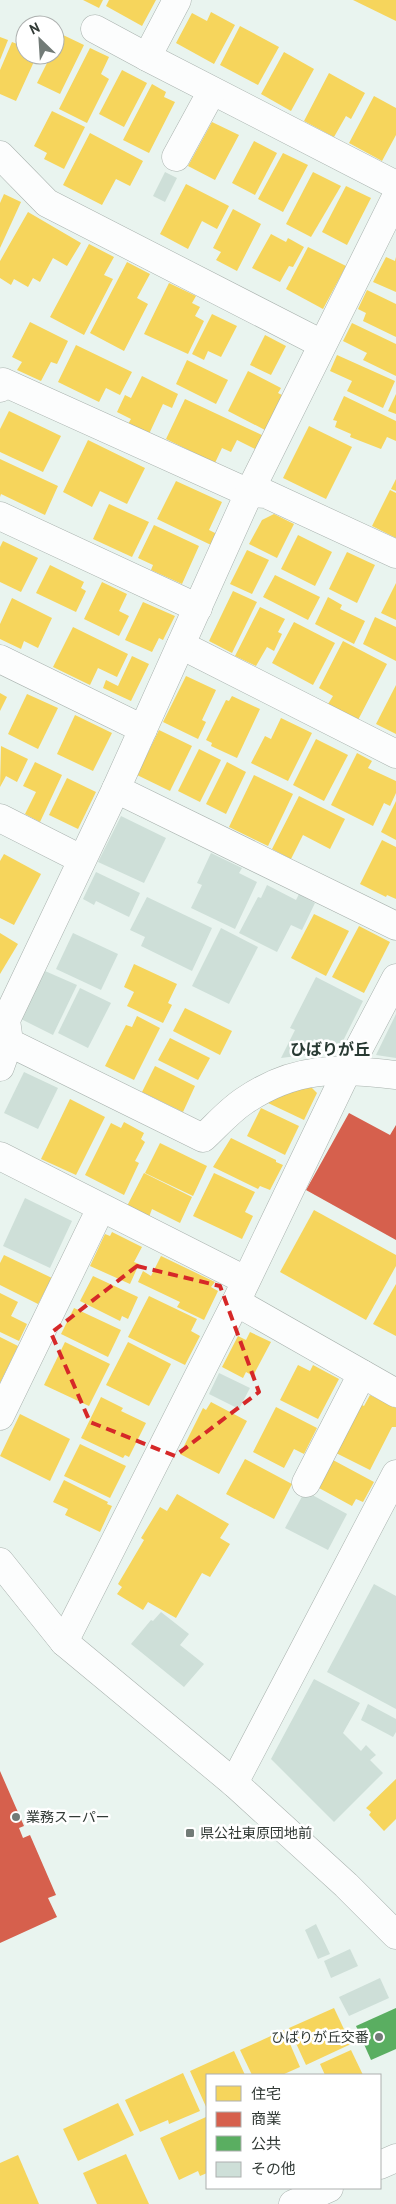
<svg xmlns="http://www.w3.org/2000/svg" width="396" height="2204" font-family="'PT Sans','Noto Sans JP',sans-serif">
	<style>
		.homes { fill: #f6d55c }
		.shops { fill: #d6604d }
		.public { fill: #5aae61 }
		.building { fill: #cedfd8 }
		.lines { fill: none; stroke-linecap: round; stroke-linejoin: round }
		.minor-casing { stroke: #a9b2ae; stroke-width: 29 }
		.minor { stroke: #fcfdfd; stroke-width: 28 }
		.marked { fill: none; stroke: #d62828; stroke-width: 4; stroke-dasharray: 10 6; stroke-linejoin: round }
		.poi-dot { fill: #727b77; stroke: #fff; stroke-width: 2 }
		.labels { text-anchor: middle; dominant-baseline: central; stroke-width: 5; stroke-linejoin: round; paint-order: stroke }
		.poi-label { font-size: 14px; fill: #323a36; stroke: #fff; text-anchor: start }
		.quarter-label { font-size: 16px; font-weight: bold; fill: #293a33; stroke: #fff }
	</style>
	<rect width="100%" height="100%" fill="#e9f4ef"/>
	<g class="homes">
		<polygon points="83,0 103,0 99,8"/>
		<polygon points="109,0 156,0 142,26 106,6"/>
		<polygon points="353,0 396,0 396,21"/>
		<polygon points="211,12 235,25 214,64 176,43 192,13 207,21"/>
		<polygon points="240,26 279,47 258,85 220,65"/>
		<polygon points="61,34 84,45 60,94 37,83 51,55 55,55 55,46"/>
		<polygon points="0,37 8,40 0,60"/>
		<polygon points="12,42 25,47 25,55 37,55 16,101 0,94 0,70"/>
		<polygon points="90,48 109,57 101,74 109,79 87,123 59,109"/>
		<polygon points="284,52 314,69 291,111 261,94"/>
		<polygon points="122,70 147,83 124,127 99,114"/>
		<polygon points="329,73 365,93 351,119 346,116 334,137 304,121"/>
		<polygon points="152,84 166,92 164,97 175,102 149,153 123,140"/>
		<polygon points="374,96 396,108 396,135 382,161 349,143"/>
		<polygon points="52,111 85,127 64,169 44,159 47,153 34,146"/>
		<polygon points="212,122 239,135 215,180 188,166"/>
		<polygon points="90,133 143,161 130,186 116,179 102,205 63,185"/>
		<polygon points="254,141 277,153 255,195 232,183"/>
		<polygon points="283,153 308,165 283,212 258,199"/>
		<polygon points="313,172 341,186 311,237 286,224"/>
		<polygon points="186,184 229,206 217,229 202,221 188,249 160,234"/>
		<polygon points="346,186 371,198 347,245 322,232"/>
		<polygon points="4,194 21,202 0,248 0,203"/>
		<polygon points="233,209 261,224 237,271 216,260 221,252 213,248"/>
		<polygon points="28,212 81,243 67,266 53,258 40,282 33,278 28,287 14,279 11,285 0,278 0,261"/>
		<polygon points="271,234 286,242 288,238 304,247 293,267 289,266 280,282 252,268"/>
		<polygon points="89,244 114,257 104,275 113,279 84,335 50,317"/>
		<polygon points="308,247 346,266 323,309 286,289"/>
		<polygon points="386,257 395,261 396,257 396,292 373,282"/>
		<polygon points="127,262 150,274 137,298 148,304 124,351 90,333"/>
		<polygon points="169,283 196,296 192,303 200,307 195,316 204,321 188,354 144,334"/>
		<polygon points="367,290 396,304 396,337 363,321 366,313 358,309"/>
		<polygon points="212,314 237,326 221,357 208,351 204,360 192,354"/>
		<polygon points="30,322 68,341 57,364 51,362 41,381 17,370 22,362 12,357"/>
		<polygon points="352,323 396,344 396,376 363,360 367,353 343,341"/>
		<polygon points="265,335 286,346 271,375 250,365"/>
		<polygon points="76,345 132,372 120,395 106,388 99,402 58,382"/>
		<polygon points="337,355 395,381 383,408 347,391 352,381 330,371"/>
		<polygon points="187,360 228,380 216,404 176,384"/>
		<polygon points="248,371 281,388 278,393 284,396 265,430 228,411"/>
		<polygon points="142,376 178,394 172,408 163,404 149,434 128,424 131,419 117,412 125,395 131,398"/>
		<polygon points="396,394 396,414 388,411"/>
		<polygon points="344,396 396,421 396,441 387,437 381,449 350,437 351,434 335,427 337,421 333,420"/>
		<polygon points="185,399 266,437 259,451 237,440 231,452 222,448 215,463 166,439"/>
		<polygon points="9,411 61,436 43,472 0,452 0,429"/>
		<polygon points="309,426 352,447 326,499 283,478"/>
		<polygon points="88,440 145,468 127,504 100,491 92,507 63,492"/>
		<polygon points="0,459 58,486 45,515 1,494 0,497"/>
		<polygon points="396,479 396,491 391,489"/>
		<polygon points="176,481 222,502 209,530 217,534 211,545 157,519"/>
		<polygon points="390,490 396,493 396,538 372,526"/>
		<polygon points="109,504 149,522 132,557 93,539"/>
		<polygon points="274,514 294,524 277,558 249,544 262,520"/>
		<polygon points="154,525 199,546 182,584 151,570 153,565 138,558"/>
		<polygon points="298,535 332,552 315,586 281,569"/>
		<polygon points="3,541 38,558 21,592 0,582 0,547"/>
		<polygon points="247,550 269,560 252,594 230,584"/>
		<polygon points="347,552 375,565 357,603 329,589"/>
		<polygon points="50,565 84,582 81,588 86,591 76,612 36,593"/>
		<polygon points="275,575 320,597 308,620 263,597"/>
		<polygon points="102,582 127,594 119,611 129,616 119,636 84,619"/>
		<polygon points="396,583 396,620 381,613"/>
		<polygon points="233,591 257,602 232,653 209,641"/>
		<polygon points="328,597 342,605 340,609 365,621 354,644 315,624"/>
		<polygon points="12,598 52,618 38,648 24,641 21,649 0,639 0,624"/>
		<polygon points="143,602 175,616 163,640 159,638 152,652 125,640"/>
		<polygon points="260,607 285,619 278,632 282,634 274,651 267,647 256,666 235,656"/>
		<polygon points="375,617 396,627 396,661 363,644"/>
		<polygon points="294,622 335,643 313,685 272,663"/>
		<polygon points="73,627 128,654 117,677 98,668 90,685 53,667"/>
		<polygon points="343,641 387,664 358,720 328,704 333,696 319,688"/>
		<polygon points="132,656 149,664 131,701 103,688 106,680 118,686"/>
		<polygon points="186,676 216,690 202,720 206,722 198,739 163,722"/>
		<polygon points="396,685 396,734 376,724"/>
		<polygon points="0,693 7,697 0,711"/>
		<polygon points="27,694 58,708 38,749 8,734"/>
		<polygon points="232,696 260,709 237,758 211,746 212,743 206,740 226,700 229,701"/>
		<polygon points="75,715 112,733 93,771 57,754"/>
		<polygon points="281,718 312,733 288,781 251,763 265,736 271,739"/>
		<polygon points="159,730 192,746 170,791 137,775"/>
		<polygon points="316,739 348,755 324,801 293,785"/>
		<polygon points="1,746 28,759 17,782 6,776 0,787"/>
		<polygon points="199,749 221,760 200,802 178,791"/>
		<polygon points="357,753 372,761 368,768 396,781 396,793 390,806 384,803 373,826 331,805"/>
		<polygon points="35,762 62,775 40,822 25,814 36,792 23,786"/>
		<polygon points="227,762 246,772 226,814 206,804"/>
		<polygon points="254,775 293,794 268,846 229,827"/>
		<polygon points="67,778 96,792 78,829 49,815"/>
		<polygon points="299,796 345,819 330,849 303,835 291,859 272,849"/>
		<polygon points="396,801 396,840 381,832"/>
		<polygon points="382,840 396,847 396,899 387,895 386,897 360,884"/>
		<polygon points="4,854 41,874 14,925 0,918 0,861"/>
		<polygon points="314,914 349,931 326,976 291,958"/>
		<polygon points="359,926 390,942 364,993 332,977"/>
		<polygon points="0,933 18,944 0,974"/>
		<polygon points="134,964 177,984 168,1003 172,1005 163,1023 127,1006 134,992 124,987"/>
		<polygon points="185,1008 232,1031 220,1055 173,1031"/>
		<polygon points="137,1016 160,1028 134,1080 105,1066 126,1025 132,1027"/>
		<polygon points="170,1038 210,1058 198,1080 158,1060"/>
		<polygon points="155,1066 195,1086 183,1112 142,1092"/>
		<polygon points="308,1084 317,1093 304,1120 268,1103 273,1091"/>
		<polygon points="70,1099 105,1117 76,1175 41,1159"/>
		<polygon points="261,1108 299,1126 285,1155 247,1136"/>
		<polygon points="124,1122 144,1133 141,1139 145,1142 135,1161 139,1163 124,1195 85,1175 111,1123 121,1128"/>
		<polygon points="231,1138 276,1160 276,1162 283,1165 270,1190 260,1186 258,1189 213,1167"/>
		<polygon points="160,1143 207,1166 193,1196 145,1173"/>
		<polygon points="144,1173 192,1197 180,1223 152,1209 149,1217 127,1206"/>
		<polygon points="214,1173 255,1192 245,1212 253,1216 242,1239 193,1216"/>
		<polygon points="314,1210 396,1255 396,1266 366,1320 280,1272"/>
		<polygon points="112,1232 142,1247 134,1262 139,1264 130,1284 90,1266 105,1234 110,1236"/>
		<polygon points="4,1255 52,1278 38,1304 0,1285 0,1263"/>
		<polygon points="161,1256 215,1282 211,1287 218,1291 204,1320 177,1307 180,1302 138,1282 143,1271 151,1276"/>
		<polygon points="93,1276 138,1297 128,1319 122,1316 120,1321 80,1301"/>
		<polygon points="396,1284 396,1336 373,1324"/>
		<polygon points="0,1293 18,1302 11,1316 27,1324 19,1341 0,1332"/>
		<polygon points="149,1296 197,1319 191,1331 200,1336 185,1365 128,1337"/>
		<polygon points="74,1308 121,1330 108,1357 61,1334"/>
		<polygon points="250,1332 271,1342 253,1376 246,1372 243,1378 222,1367 238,1336 246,1340"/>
		<polygon points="0,1337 18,1346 0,1383"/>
		<polygon points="65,1342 110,1364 89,1406 44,1385"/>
		<polygon points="128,1342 171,1364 149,1406 106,1385"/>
		<polygon points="298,1365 310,1371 313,1365 339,1379 318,1419 280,1400"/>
		<polygon points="370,1395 396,1408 396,1427 392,1427 370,1470 336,1453 362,1405 364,1406"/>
		<polygon points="101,1397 123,1408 121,1411 146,1423 129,1457 125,1455 123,1458 81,1438"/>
		<polygon points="211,1402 247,1421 219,1474 180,1454 203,1408 206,1410"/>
		<polygon points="276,1407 317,1428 304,1454 294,1449 284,1468 253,1452"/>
		<polygon points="20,1414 70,1439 50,1481 0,1456"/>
		<polygon points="80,1444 126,1466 110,1498 64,1476"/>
		<polygon points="245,1459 292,1484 274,1519 226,1494"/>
		<polygon points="333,1460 374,1482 363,1502 356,1499 352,1506 319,1488"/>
		<polygon points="64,1480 108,1502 107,1504 112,1506 100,1532 65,1515 68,1509 53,1502"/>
		<polygon points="177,1494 229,1524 220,1538 230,1544 210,1577 202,1573 176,1618 148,1602 143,1610 117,1594 122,1587 118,1584 144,1540 141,1538 160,1507 167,1511"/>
		<polygon points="396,1779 396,1819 384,1831 369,1815 371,1812 366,1808"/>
		<polygon points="334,2008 351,2044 306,2065 289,2028"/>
		<polygon points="284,2030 300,2067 282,2075 252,2075 240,2050"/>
		<polygon points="351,2050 363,2075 325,2075 320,2064"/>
		<polygon points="234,2051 245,2075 207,2075 207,2109 190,2071"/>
		<polygon points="183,2073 200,2111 169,2124 168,2120 140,2132 125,2100"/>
		<polygon points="118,2103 134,2135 78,2161 63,2129"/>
		<polygon points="206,2117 207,2173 200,2176 198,2171 179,2180 160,2138"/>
		<polygon points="126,2154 149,2204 97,2204 83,2173"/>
		<polygon points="18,2155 39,2204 0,2204 0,2163"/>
	</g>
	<g class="shops">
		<polygon points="349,1113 390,1135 396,1125 396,1240 306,1190"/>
		<polygon points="0,1771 24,1826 19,1828 23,1838 30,1835 56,1895 48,1898 57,1917 0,1943"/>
	</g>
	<polygon class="public" points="396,2008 396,2049 371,2060 356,2026"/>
	<g class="building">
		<polygon points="165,172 177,178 165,202 153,196"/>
		<polygon points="121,816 166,838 144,883 98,862"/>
		<polygon points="211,853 242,868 239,873 257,882 235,929 191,908 202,885 197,883"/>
		<polygon points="96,872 140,893 129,917 96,901 94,905 83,899"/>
		<polygon points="267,885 296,900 299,894 315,903 302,930 291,925 277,952 239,933 258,897 261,898"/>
		<polygon points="147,897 212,928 192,971 141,946 145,937 130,930"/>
		<polygon points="221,928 258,947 229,1004 192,986"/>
		<polygon points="73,933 118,954 101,990 56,969"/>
		<polygon points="45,971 77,985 53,1035 21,1019"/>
		<polygon points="316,977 363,1001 338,1051 314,1039 305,1055 281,1058 295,1030 290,1028"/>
		<polygon points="80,988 111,1003 88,1048 58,1033"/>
		<polygon points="396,1014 396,1058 376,1055"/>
		<polygon points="24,1072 58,1088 38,1129 4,1113"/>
		<polygon points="25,1198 72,1221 50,1268 3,1246"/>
		<polygon points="219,1373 250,1388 239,1409 209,1394"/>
		<polygon points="305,1491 347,1514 328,1550 285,1528"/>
		<polygon points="374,1584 396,1596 396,1709 327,1672"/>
		<polygon points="161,1612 189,1634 180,1645 204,1664 184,1687 131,1644 151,1620 153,1621"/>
		<polygon points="314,1679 360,1703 343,1733 361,1751 366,1745 376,1755 370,1760 383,1773 334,1822 271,1759"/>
		<polygon points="368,1704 396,1719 396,1732 393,1737 361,1720"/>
		<polygon points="316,1924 330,1954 318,1959 305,1930"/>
		<polygon points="350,1949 358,1966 331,1978 324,1961"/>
		<polygon points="380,1978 389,1998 349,2016 339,1997"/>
	</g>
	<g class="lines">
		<g class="minor-casing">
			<g id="minor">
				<polyline points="177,0 147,57 396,185"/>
				<polyline points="95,29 147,57"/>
				<polyline points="0,155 47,203 322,344"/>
				<polyline points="176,157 212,91"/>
				<polyline points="0,388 3,382 249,493 266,494 396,554"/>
				<polyline points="0,516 198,608"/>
				<polyline points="181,645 396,754"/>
				<polyline points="0,659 143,729"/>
				<polyline points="116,789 396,926"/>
				<polyline points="0,818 81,859"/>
				<path d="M0,1038L203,1138C216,1126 229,1111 244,1101C295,1066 337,1068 396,1075"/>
				<polyline points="0,1067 9,1042 6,1020 116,789 249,493 396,197"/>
				<polyline points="0,1156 245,1280"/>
				<polyline points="236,1302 396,1393"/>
				<polyline points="0,1416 101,1208"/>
				<polyline points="306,1483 362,1374"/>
				<polyline points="0,1562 64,1642 234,1783 346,1885 396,1935"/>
				<polyline points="64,1642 236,1302 348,1069 396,978"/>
				<polyline points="234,1783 396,1474"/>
				<polyline points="380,2165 396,2158"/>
				<polyline points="293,2204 329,2188"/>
			</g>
		</g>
		<use href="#minor" class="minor"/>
	</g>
	<path class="marked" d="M137,1266L220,1286L259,1392L175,1456L90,1422L51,1333Z"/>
	<g class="poi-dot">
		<circle cx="16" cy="1817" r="5"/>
		<rect x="185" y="1828" width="10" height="10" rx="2.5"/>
		<circle cx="379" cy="2037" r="5"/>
	</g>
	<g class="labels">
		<g class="poi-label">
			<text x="26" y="1817">業務スーパー</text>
			<text x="200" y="1833">県公社東原団地前</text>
			<text x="369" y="2037" text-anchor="end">ひばりが丘交番</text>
		</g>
		<g class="quarter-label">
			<text x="330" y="1049">ひばりが丘</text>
		</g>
	</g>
	<rect x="206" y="2074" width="175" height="115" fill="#ffffff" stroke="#adb0af"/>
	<rect x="216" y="2086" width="25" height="15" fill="#f6d55c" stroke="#adb0af"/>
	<text x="251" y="2099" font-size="15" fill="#323a36">住宅</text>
	<rect x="216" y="2112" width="25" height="15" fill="#d6604d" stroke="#adb0af"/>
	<text x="251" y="2124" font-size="15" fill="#323a36">商業</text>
	<rect x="216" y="2136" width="25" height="15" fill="#5aae61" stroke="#adb0af"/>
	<text x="251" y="2149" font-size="15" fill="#323a36">公共</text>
	<rect x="216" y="2162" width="25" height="15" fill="#cedfd8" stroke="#adb0af"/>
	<text x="251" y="2174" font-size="15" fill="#323a36">その他</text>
	<g transform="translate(40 40) rotate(335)"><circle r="24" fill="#ffffff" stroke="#adb0af"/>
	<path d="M0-4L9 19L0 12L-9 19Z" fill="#727b77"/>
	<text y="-8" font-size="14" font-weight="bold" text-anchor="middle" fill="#323a36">N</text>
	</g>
</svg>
